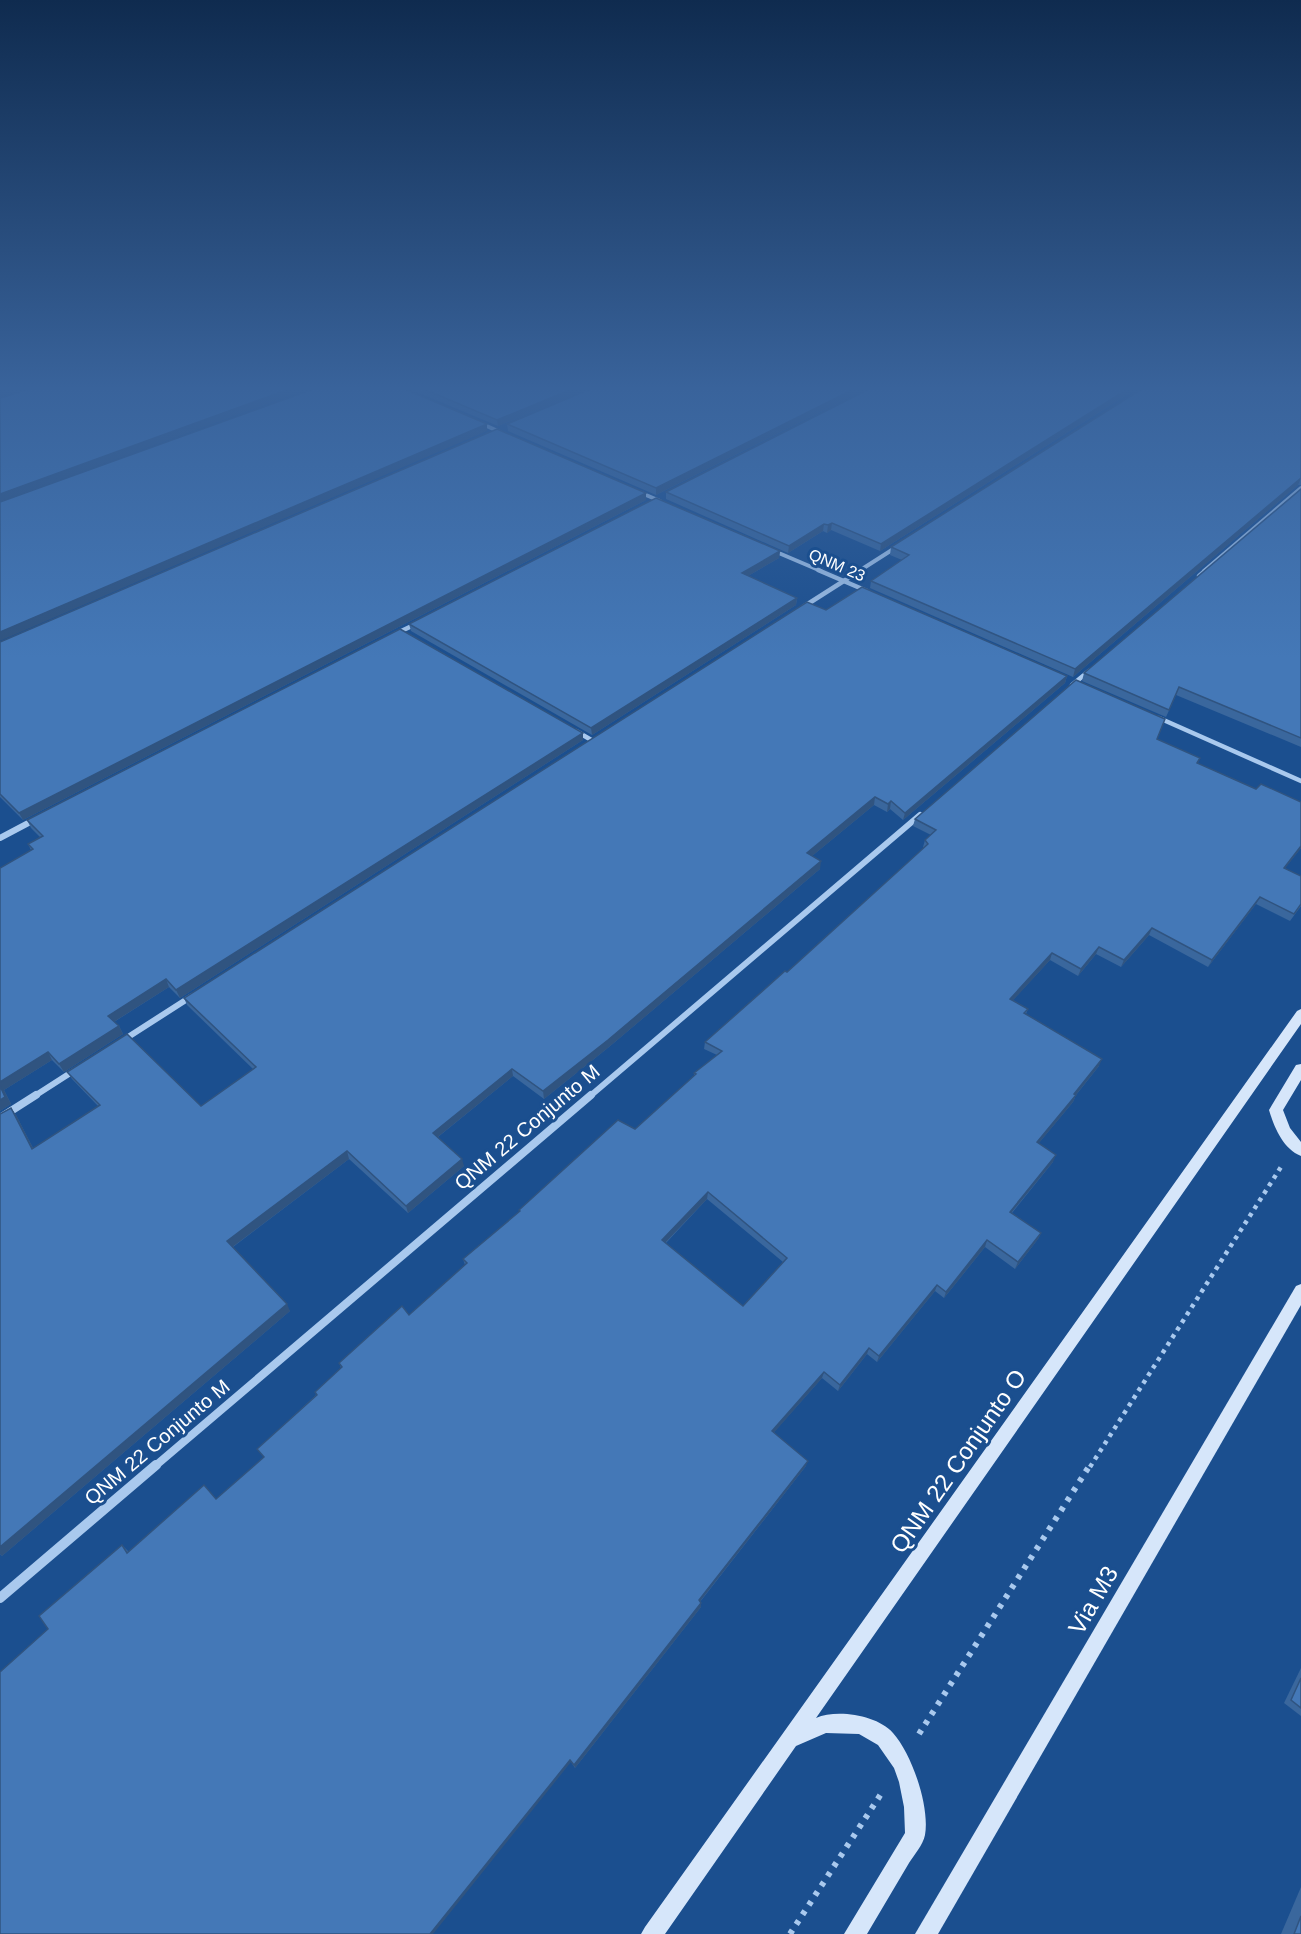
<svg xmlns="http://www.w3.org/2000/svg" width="1301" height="1934" font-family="Helvetica,sans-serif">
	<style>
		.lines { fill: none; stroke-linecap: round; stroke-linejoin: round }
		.path-far1 { stroke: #a9c9ee; stroke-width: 4.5; stroke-dasharray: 4 5; stroke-linecap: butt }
		.path { stroke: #a9c9ee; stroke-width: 6; stroke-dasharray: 4.5 7; stroke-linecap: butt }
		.street-far4 { stroke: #a9c9ee; stroke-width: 4 }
		.street-far3 { stroke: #a9c9ee; stroke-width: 4.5 }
		.street-far2 { stroke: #a9c9ee; stroke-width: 6 }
		.street-far1 { stroke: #a9c9ee; stroke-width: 8 }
		.street { stroke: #a9c9ee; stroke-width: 10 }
		.secondary { fill: #d6e6fa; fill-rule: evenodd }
		.wall { fill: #3a679d; fill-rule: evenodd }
		.shaded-wall { fill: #305480 }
		.building { fill: #4478b7; stroke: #305480; stroke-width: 1.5; fill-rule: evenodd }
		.labels { text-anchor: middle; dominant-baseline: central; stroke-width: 6; stroke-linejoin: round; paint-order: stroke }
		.far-street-label { font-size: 16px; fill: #fff; stroke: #1b4f8f }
		.street-label { font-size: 20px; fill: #fff; stroke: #1b4f8f }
		.near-street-label { font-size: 24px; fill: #fff; stroke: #1b4f8f }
	</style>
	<rect width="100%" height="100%" fill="#1b4f8f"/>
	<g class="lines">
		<polyline class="path-far1" points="1090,1467 1281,1167"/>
		<g class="path">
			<polyline points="919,1734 1090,1465"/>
			<polyline points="790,1934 881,1794"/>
		</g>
		<g class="street-far4">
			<polyline points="480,423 500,432"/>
			<polyline points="639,492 660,501"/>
			<polyline points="774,551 821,571"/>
			<polyline points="859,571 895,548"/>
			<polyline points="1204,571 1301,488"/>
		</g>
		<g class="street-far3">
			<polyline points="818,570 867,591"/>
			<polyline points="1199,576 1206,570"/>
			<polyline points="803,607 861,570"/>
			<polyline points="395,634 416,624"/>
			<polyline points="1072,685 1089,671"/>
			<polyline points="1159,718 1301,781"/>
			<polyline points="576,731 593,741"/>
		</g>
		<g class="street-far2">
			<polyline points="0,838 34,820"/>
			<polyline points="125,1039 192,996"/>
			<polyline points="33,1097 75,1070"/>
			<polyline points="589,1097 920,815"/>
		</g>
		<g class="street-far1">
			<polyline points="0,1118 36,1095"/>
			<polyline points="154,1467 591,1095"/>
		</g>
		<polyline class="street" points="0,1598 156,1465"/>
		<g class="secondary">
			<path d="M1301,1009V1024L816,1718C837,1709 877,1715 893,1733C912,1754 930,1807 925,1835C923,1845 914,1855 909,1863C895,1887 881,1910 867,1934H844L905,1833L904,1807L899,1782L894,1768L878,1745L859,1734L826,1733L796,1746L665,1934H641L645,1927L1297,1011Z"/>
			<path d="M1301,1064V1080L1283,1110L1290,1128L1301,1142V1156C1283,1149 1274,1127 1269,1110L1296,1065Z"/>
			<polygon points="1301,1284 1301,1305 938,1934 915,1934 1296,1286"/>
		</g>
	</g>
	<g class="wall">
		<polygon points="405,387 593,387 498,426"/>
		<polygon points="595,387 870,387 656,495 508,431 507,424"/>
		<polygon points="873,387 1139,387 880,551 831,530 827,533 823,531 788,553 666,499 666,492"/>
		<polygon points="1301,387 1301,485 1298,485 1073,677 870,588 871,581 902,560 890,555 891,547"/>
		<polygon points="1301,489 1301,747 1176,695 1166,717 1082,681 1084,673"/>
		<polygon points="646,500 23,820 0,797 0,642"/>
		<polygon points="780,551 779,558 748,576 797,598 796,605 592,735 411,631 409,624"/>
		<polygon points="826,610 1067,676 1065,683 903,820 890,809 887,812 874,805 812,856 820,869 609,1047 544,1099 513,1076 438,1137 464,1166 408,1213 349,1159 233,1247 290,1311 2,1556 0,1554 0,1114 11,1108 16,1115 33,1148 98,1106 72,1079 67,1072 201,1106 253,1069 187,1005 184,998"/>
		<polygon points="583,733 583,740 180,998 169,987 114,1022 119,1026 123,1034 64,1072 52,1060 4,1090 11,1104 0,1111 0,868 31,850 28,844 40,837 31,828 27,820"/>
		<path d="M1157,739L1200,758L1198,763L1301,848L1285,868L1301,906L1290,921L1256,904L1208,967L1149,935L1121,967L1096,954L1078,976L1050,960L1013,1000L1028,1009L1026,1014L1099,1066L1076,1095L1073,1102L1038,1144L1053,1162L1012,1213L1041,1233L1038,1239L1015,1269L985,1247L944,1298L935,1291L877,1362L867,1354L838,1391L822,1378L774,1432L806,1466L700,1602L701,1603V1607L575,1768L571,1762L48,1629L122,1545L129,1552L216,1499L264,1457L257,1449L316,1395L315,1392L341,1368L339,1363L409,1315L465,1265L463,1259L519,1212V1210L635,1129L694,1076V1073L717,1055L704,1049L705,1042L787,972L924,848L923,847L925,840L931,835L913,826L915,819ZM707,1199L783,1262L743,1306L666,1243Z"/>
		<polygon points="1301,1668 1301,1716 1284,1703"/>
		<polygon points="1301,1887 1301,1934 1281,1934"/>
	</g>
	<g class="shaded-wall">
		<polygon points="9,387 32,387 0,397 0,389"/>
		<polygon points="295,387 314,387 0,502 0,494"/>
		<polygon points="577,387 593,387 498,426 497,420"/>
		<polygon points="858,387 870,387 656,495 656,488"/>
		<polygon points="1131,387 1139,387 880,551 881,544"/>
		<polygon points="487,424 487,431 0,641 0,632"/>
		<polygon points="1301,478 1298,485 1073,677 1075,669"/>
		<polygon points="646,493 646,500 23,820 19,813"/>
		<polygon points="832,523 831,530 827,533 828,525"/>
		<polygon points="824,524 823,531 788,553 789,546"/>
		<polygon points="780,551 779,558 741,580 742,573"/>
		<polygon points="797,598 796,605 592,735 591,728"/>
		<polygon points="1067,676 1065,683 903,820 905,813"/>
		<polygon points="583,733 583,740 180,998 176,990"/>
		<polygon points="875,797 874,805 806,861 807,853"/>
		<polygon points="891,801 890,809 887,812 888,804"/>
		<polygon points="1301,846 1301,848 1280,875 1284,868"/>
		<polygon points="821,861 820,869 609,1047 544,1099 543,1091"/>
		<polygon points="1260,897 1256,904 1208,967 1212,960"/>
		<polygon points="1152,928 1149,935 1121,967 1124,960"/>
		<polygon points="1099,947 1096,954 1078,976 1081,969"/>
		<polygon points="1052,953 1050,960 1008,1006 1010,999"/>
		<polygon points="166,979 169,987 112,1023 108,1016"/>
		<polygon points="119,1026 123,1034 64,1072 59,1064"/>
		<polygon points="48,1052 52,1060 4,1090 11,1104 0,1111 0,1082"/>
		<polygon points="1102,1059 1099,1066 1071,1101 1074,1094"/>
		<polygon points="512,1069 513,1076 434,1140 433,1133"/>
		<polygon points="1076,1095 1073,1102 1034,1149 1037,1142"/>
		<polygon points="11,1108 16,1115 37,1156 32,1149"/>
		<polygon points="347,1151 349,1159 231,1248 227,1241"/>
		<polygon points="1056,1155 1053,1162 1007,1218 1010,1212"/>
		<polygon points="462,1159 464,1166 408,1213 406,1206"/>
		<polygon points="708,1192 707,1199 662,1246 662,1240"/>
		<polygon points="1041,1233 1038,1239 1015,1269 1018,1262"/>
		<polygon points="987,1240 985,1247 944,1298 946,1292"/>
		<polygon points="937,1285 935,1291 877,1362 879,1356"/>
		<polygon points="287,1304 290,1311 2,1556 0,1554 0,1547"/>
		<polygon points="869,1348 867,1354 838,1391 840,1385"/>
		<polygon points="824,1372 822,1378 771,1436 772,1431"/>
		<polygon points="808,1461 806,1466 698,1604 699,1600"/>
		<polygon points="701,1603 701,1607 575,1768 574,1765"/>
		<polygon points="570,1760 571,1762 433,1934 430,1934"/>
	</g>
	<g class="building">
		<polygon points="36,387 295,387 0,494 0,398"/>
		<polygon points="319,387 400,387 487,424 0,632 0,502"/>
		<polygon points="419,387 577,387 497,420"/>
		<polygon points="595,387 858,387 656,488 507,424"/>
		<polygon points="873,387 1131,387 881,544 832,523 828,525 824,524 789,546 666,492"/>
		<polygon points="1145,387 1301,387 1301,478 1075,669 871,581 909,555 891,547"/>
		<polygon points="497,429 646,493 19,813 0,794 0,642"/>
		<polygon points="1301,489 1301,738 1179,687 1169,710 1084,673"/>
		<polygon points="656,498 780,551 742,573 797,598 591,728 409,624"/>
		<polygon points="862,587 1067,676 905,813 891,801 888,804 875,797 807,853 821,861 608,1040 543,1091 512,1069 433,1133 462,1159 406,1206 347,1151 227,1241 287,1304 0,1547 0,1114 11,1108 32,1149 100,1105 67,1072 127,1034 201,1106 256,1067 184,998 807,602 826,610"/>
		<polygon points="400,629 583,733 176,990 166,979 108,1016 119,1026 59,1064 48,1052 0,1082 0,868 33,849 28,844 43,836 27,820"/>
		<path d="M1076,680L1165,719L1157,739L1200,758L1197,763L1256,789L1261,784L1301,802V846L1284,868L1301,876V904L1294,914L1260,897L1212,960L1152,928L1124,960L1099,947L1081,969L1052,953L1010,999L1028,1009L1024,1013L1102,1059L1074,1094L1076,1095L1037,1142L1056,1155L1010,1212L1041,1233L1018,1262L987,1240L946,1292L937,1285L879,1356L869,1348L840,1385L824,1372L772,1431L808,1461L699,1600L701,1603L574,1765L570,1760L430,1934H0V1672L48,1629L39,1616L122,1545L127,1553L204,1485L216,1499L264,1457L257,1449L317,1395L315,1392L342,1367L339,1363L402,1306L409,1315L467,1263L463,1259L520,1211L519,1210L618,1120L635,1129L696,1074L694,1073L722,1051L705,1042L785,971L787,972L928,844L925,840L936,830L915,819ZM708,1192L787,1258L743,1306L662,1240Z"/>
		<polygon points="0,1086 5,1097 0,1100"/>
		<polygon points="1301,1678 1301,1708 1291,1700"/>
		<polygon points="1301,1916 1301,1934 1294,1934"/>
	</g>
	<linearGradient id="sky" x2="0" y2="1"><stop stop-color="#0f2b4f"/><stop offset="0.59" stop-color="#39639b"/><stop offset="1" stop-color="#39639b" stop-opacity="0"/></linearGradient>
	<rect width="1301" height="658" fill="url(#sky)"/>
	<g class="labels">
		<g class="far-street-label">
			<text transform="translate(837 565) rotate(23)">QNM 23</text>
		</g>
		<g class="street-label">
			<text transform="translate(527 1127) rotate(-40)">QNM 22 Conjunto M</text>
			<text transform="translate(157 1442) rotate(-40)">QNM 22 Conjunto M</text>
		</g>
		<g class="near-street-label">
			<text transform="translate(958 1461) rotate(-55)">QNM 22 Conjunto O</text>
			<text transform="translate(1093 1600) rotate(-60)">Via M3</text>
		</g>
	</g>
</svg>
